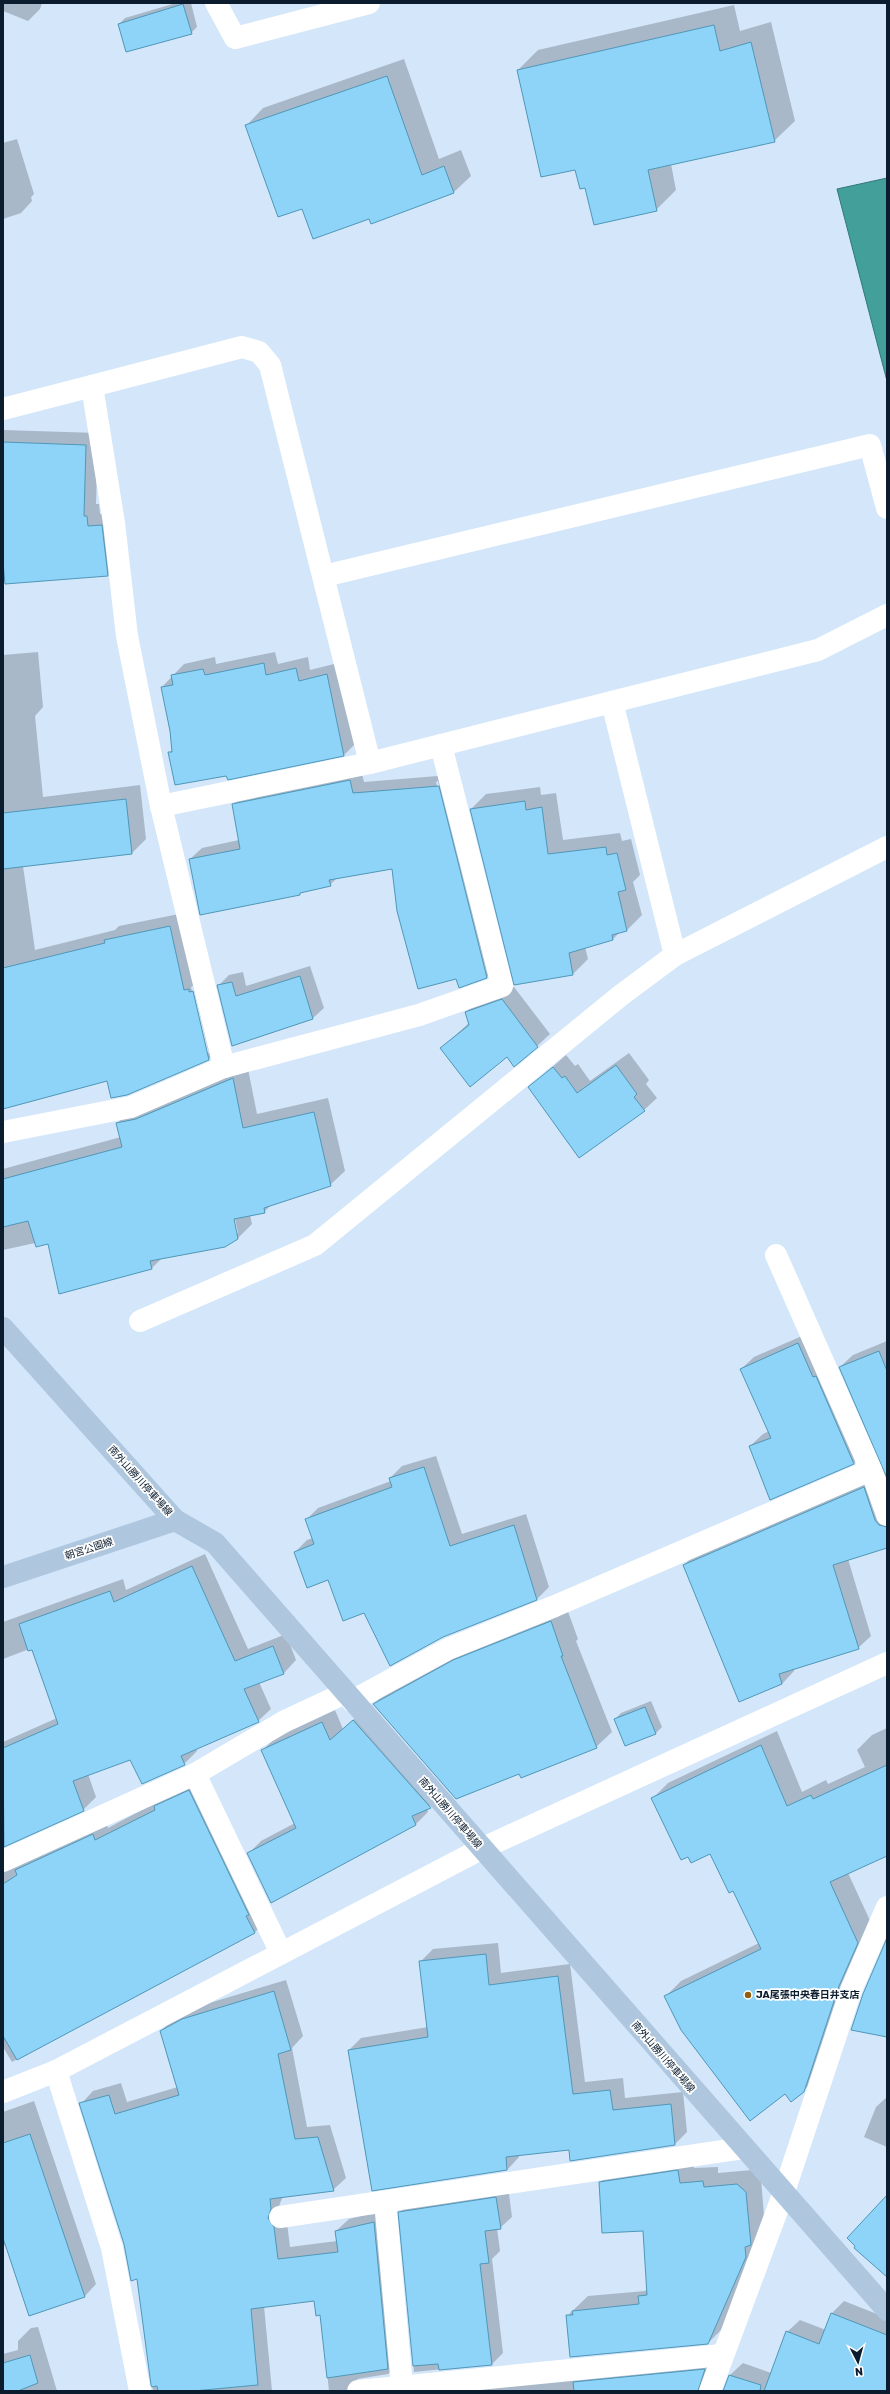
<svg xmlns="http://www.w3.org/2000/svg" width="890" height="2394" font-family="Rubik,'Noto Sans JP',sans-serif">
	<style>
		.water { fill: #429f9a; stroke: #31787a }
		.shadow { fill: #0003; fill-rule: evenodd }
		.building { fill: #8dd4f8; stroke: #5097b8 }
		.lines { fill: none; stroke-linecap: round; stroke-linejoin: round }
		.street { stroke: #fff; stroke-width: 22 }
		.secondary { stroke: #afc7de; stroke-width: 22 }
		.poi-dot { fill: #915d0e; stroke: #fff; stroke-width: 1.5 }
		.labels { text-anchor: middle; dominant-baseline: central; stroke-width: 3.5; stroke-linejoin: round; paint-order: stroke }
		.street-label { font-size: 10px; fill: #0a1c2e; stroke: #fff }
		.poi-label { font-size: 10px; font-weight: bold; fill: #0a1c2e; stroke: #fff; text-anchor: start }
	</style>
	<rect width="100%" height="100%" fill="#d3e6fa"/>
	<polygon class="water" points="887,178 887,381 837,189"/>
	<g class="shadow">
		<polygon points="3,3 42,3 40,9 28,21 3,11"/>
		<polygon points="176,3 191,3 197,27 191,33 119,24 125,18"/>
		<polygon points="734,5 740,31 771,22 795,121 774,141 671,164 676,190 656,210 586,187 518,70 538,50"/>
		<polygon points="404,59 439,159 461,150 471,176 454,192 369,218 303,207 247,125 263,108"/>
		<polygon points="17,139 34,194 31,197 32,201 21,213 3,219 3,143"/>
		<polygon points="3,430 98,433 96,504 99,504 100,514 114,513 120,563 107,575 3,561"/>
		<path d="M38,652L43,707L35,716L43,797L140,785L146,839L132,853L23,866L35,950L115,930L119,926L184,913L223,1045L209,1059L127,1094L108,1080L3,1094V655ZM193,986L209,1053H207L191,987Z"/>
		<polygon points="275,652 278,664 308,657 310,670 338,663 356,743 344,755 228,778 227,776 175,784 169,753 172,750 170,731 162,687 184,664 215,657 216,664"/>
		<path d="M361,769L364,782L450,775L498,965L487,977L457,978L393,868L338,877L330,885L303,891L299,894L190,859L202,848L239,840L233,805L245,793ZM438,781L486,972H484L436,782Z"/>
		<polygon points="540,787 541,795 556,793 563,840 620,833 622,841 631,839 640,875 633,882 642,915 627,930 620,932 613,939 585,947 588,959 573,974 471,809 486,794"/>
		<polygon points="310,966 324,1008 313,1018 232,1044 218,986 229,975 243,972 246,986"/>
		<polygon points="514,987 550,1034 537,1046 514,1065 507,1056 441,1048 469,1023 466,1012 479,1000"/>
		<polygon points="629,1053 649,1080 646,1084 657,1098 644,1110 530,1087 566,1055 575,1066 578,1064 590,1081"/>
		<path d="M247,1064L257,1114L328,1098L345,1171L330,1185L271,1205L264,1212L250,1215L252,1224L238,1238L163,1257L152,1268L48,1243H35L3,1250V1169L121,1137L117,1123L132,1109ZM233,1214H234L238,1233H236Z"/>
		<polygon points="811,1332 866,1450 854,1463 771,1498 750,1446 763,1434 769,1431 741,1369 754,1357"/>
		<polygon points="887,1341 887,1475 840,1367 853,1355"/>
		<polygon points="436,1456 462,1534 526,1514 549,1587 537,1599 443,1636 365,1612 295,1552 307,1540 313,1538 306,1520 318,1508 391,1481 390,1478 402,1466"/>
		<polygon points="876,1475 887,1502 887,1547 848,1559 871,1636 858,1648 794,1668 794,1671 782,1684 739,1700 684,1565 697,1552"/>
		<polygon points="205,1554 248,1649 286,1634 296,1660 284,1673 259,1682 271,1709 258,1721 196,1749 197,1751 184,1764 130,1758 88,1774 96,1797 83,1810 3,1846 3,1742 57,1718 32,1648 3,1659 3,1622 123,1579 126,1590"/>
		<polygon points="566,1606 578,1639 576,1641 612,1732 596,1747 374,1704 389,1689 470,1645"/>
		<polygon points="651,1701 662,1727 656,1733 615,1719 621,1713"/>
		<polygon points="366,1708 443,1795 427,1809 428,1812 416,1824 271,1902 248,1854 261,1841 295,1823 263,1750 275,1738 335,1710 343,1729"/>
		<polygon points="887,1728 887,1855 848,1873 873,1927 819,2076 803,2091 785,2093 666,1996 681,1981 759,1943 733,1890 710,1852 653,1798 668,1783 777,1731 802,1792 826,1780 828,1784 865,1767 857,1750 872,1735"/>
		<polygon points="202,1778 267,1920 255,1932 12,2062 3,2047 3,1848 9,1859 106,1822 108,1828"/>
		<polygon points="498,1943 501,1973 570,1964 585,2082 623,2078 625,2098 683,2092 687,2132 675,2144 571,2160 570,2149 519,2155 519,2157 507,2170 349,2050 361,2038 428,2027 420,1962 433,1949"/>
		<polygon points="286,1980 303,2036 292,2048 307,2127 330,2125 346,2178 333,2190 283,2196 279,2206 286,2215 290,2247 337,2241 336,2231 349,2219 386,2210 400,2362 388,2374 357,2379 365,2390 369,2391 329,2391 321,2314 315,2300 264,2306 272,2391 153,2391 138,2278 81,2104 93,2091 121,2083 127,2102 178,2087 161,2031 173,2019 196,2007"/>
		<polygon points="887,2097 887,2147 864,2137 876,2107"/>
		<polygon points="34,2101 96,2284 85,2296 30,2315 6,2245 3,2246 3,2112"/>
		<polygon points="693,2156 694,2168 718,2167 718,2173 752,2170 761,2178 765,2229 723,2328 708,2343 567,2316 588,2296 645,2291 648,2288 644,2229 600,2182 615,2168"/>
		<polygon points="508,2186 512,2217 500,2228 497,2228 500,2251 492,2259 503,2353 492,2364 414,2372 400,2212 411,2201"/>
		<polygon points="844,2301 887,2318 887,2391 724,2391 730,2375 743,2363 771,2373 787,2332 800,2320 826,2330 832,2313"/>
		<polygon points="38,2327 57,2391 3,2391 3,2354 18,2350 18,2341 31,2328"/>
		<polygon points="716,2357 718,2391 722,2391 377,2391"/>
	</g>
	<g class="building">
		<polygon points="183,4 192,34 126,52 118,24"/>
		<polygon points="714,25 720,51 751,42 775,142 648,170 657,211 594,225 585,188 580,189 575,170 541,177 517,70"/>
		<polygon points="387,76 422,175 444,166 454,193 371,224 369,219 313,239 302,209 278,217 245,125"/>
		<polygon points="3,442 86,445 84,516 87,516 88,526 102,525 108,576 5,584 3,562"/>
		<polygon points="264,663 266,675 296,668 299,681 327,674 344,756 228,780 226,776 175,785 168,752 172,752 170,731 161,687 173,685 171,675 203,669 205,675"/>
		<polygon points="350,780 353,793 439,786 487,978 459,988 456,979 418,989 397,911 392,869 329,880 331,886 300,893 300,895 200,915 189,859 240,849 232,804"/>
		<polygon points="126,799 132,854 3,869 3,813"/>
		<polygon points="525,801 526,810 542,807 548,854 606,847 607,855 617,853 626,890 618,892 627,931 612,935 613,940 569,953 573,975 514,985 470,809"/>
		<polygon points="170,926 184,990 189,989 189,992 193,991 209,1060 127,1095 111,1098 107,1081 3,1109 3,968 105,943 104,940"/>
		<polygon points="300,976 313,1019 232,1046 217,985 232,982 236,996"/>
		<polygon points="502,999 538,1047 514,1067 507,1057 470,1087 440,1048 469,1025 465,1012"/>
		<polygon points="616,1065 637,1094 634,1097 645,1111 579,1158 528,1087 553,1067 562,1078 565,1076 577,1093"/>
		<polygon points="233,1078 243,1128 314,1112 331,1186 264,1208 265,1213 234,1219 238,1239 225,1247 150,1261 152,1269 59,1294 48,1244 36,1247 28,1221 3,1227 3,1179 122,1147 116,1123 136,1119"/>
		<polygon points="798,1343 813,1377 816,1376 854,1464 770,1500 749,1446 771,1438 740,1369"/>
		<polygon points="879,1351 887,1371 887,1478 839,1367"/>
		<polygon points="424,1467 450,1546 514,1525 537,1600 443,1637 390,1666 364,1613 343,1621 328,1580 307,1588 294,1552 314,1544 305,1519 392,1487 389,1478"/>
		<polygon points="864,1487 875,1520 879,1525 887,1527 887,1548 833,1565 859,1649 779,1674 782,1684 739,1702 683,1565"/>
		<polygon points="192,1566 235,1661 273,1646 284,1674 244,1689 259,1722 181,1756 185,1765 142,1784 130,1760 73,1781 84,1811 4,1847 3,1748 58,1724 32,1650 28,1651 19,1624 110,1591 114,1602"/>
		<polygon points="551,1621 563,1656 561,1656 597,1748 521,1778 519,1774 456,1799 373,1704 453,1660"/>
		<polygon points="645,1707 656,1734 625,1746 614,1719"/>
		<polygon points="353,1720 431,1808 412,1816 416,1825 271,1903 247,1853 296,1828 261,1750 322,1722 330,1740"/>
		<polygon points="761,1745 787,1806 811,1795 813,1799 887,1765 887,1856 830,1882 858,1943 839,1986 804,2092 791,2102 785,2094 750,2121 681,2030 664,1996 761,1949 733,1891 729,1893 710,1854 691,1863 688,1857 681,1860 651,1798"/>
		<polygon points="189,1790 249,1915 246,1916 255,1933 17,2060 3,2036 3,1884 17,1875 15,1870 93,1834 95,1840 155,1810 154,1806"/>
		<polygon points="887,1938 887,2037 851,2030 863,1994"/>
		<polygon points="486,1954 489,1985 558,1976 573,2094 610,2090 613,2110 671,2104 675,2145 570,2161 569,2150 506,2157 507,2170 372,2191 348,2050 428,2037 419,1961"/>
		<polygon points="274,1991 291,2050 278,2054 295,2139 318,2137 334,2191 270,2199 271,2209 268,2218 274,2227 278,2259 338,2252 335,2231 374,2222 388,2369 327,2378 320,2315 316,2316 314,2301 251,2309 258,2385 193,2391 158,2391 157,2386 152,2387 151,2385 137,2279 131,2281 124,2244 79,2103 109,2095 115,2114 179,2095 160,2031 182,2019"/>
		<polygon points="30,2134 85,2297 29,2316 3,2238 3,2143"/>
		<polygon points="678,2170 680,2183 703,2181 704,2187 737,2184 746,2192 751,2245 745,2247 746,2257 708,2344 570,2357 566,2315 573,2315 572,2311 639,2304 638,2296 647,2295 643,2231 602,2233 599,2182"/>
		<polygon points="887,2195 887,2277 854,2248 855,2246 847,2238"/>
		<polygon points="496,2197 501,2229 485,2231 489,2263 480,2264 492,2365 439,2370 438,2364 413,2366 398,2212"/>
		<polygon points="831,2313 887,2335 887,2391 764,2391 786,2331 819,2344"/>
		<polygon points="30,2355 38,2383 18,2391 3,2391 3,2363"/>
		<polygon points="705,2369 698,2391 574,2391 573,2382"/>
		<polygon points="729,2375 761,2385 760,2391 723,2391"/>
	</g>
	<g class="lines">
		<g class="street">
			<polyline points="216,3 235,38 369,3"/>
			<polyline points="92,386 242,347 259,352 270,365 370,763"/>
			<polyline points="3,409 92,386 114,523 127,636 161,806 224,1067"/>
			<polyline points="324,576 870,445 887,508"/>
			<polyline points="612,702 675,955"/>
			<polyline points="161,806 370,763 818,650 887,615"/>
			<polyline points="3,1132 131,1107 224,1067 419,1015 502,986 441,745"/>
			<polyline points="776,1255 871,1470 887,1515"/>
			<polyline points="140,1321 315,1245 620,996 675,955 887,847"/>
			<polyline points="352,1701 448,1649 555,1606 871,1470"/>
			<polyline points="195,1774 281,1953"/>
			<polyline points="3,1861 195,1774 285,1721 345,1693"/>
			<polyline points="56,2071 112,2248 140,2391"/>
			<polyline points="3,2092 56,2071 481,1849 887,1663"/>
			<polyline points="385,2202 402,2386"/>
			<polyline points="280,2217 743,2148"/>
			<polyline points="358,2391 722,2355"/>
			<polyline points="710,2391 784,2192 851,1990 887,1907"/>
		</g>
		<g class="secondary">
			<polyline points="3,1328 175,1520 215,1543 887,2310"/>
			<polyline points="3,1577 175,1520"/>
		</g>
	</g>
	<circle class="poi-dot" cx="748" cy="1995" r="4"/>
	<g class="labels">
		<g class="street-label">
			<text transform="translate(140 1481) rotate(48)">南外山勝川停車場線</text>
			<text transform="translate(89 1549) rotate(-18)">朝宮公園線</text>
			<text transform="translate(450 1813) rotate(49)">南外山勝川停車場線</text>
			<text transform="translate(663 2057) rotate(49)">南外山勝川停車場線</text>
		</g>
		<g class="poi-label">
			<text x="756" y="1995">JA尾張中央春日井支店</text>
		</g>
	</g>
	<rect width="890" height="2394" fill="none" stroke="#0a1c2e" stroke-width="8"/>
	<g transform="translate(858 2362) rotate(174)" stroke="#ffffff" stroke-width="3" paint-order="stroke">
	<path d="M0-3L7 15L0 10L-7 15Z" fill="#0a1c2e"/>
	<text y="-6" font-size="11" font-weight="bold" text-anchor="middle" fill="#0a1c2e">N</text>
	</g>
</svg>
